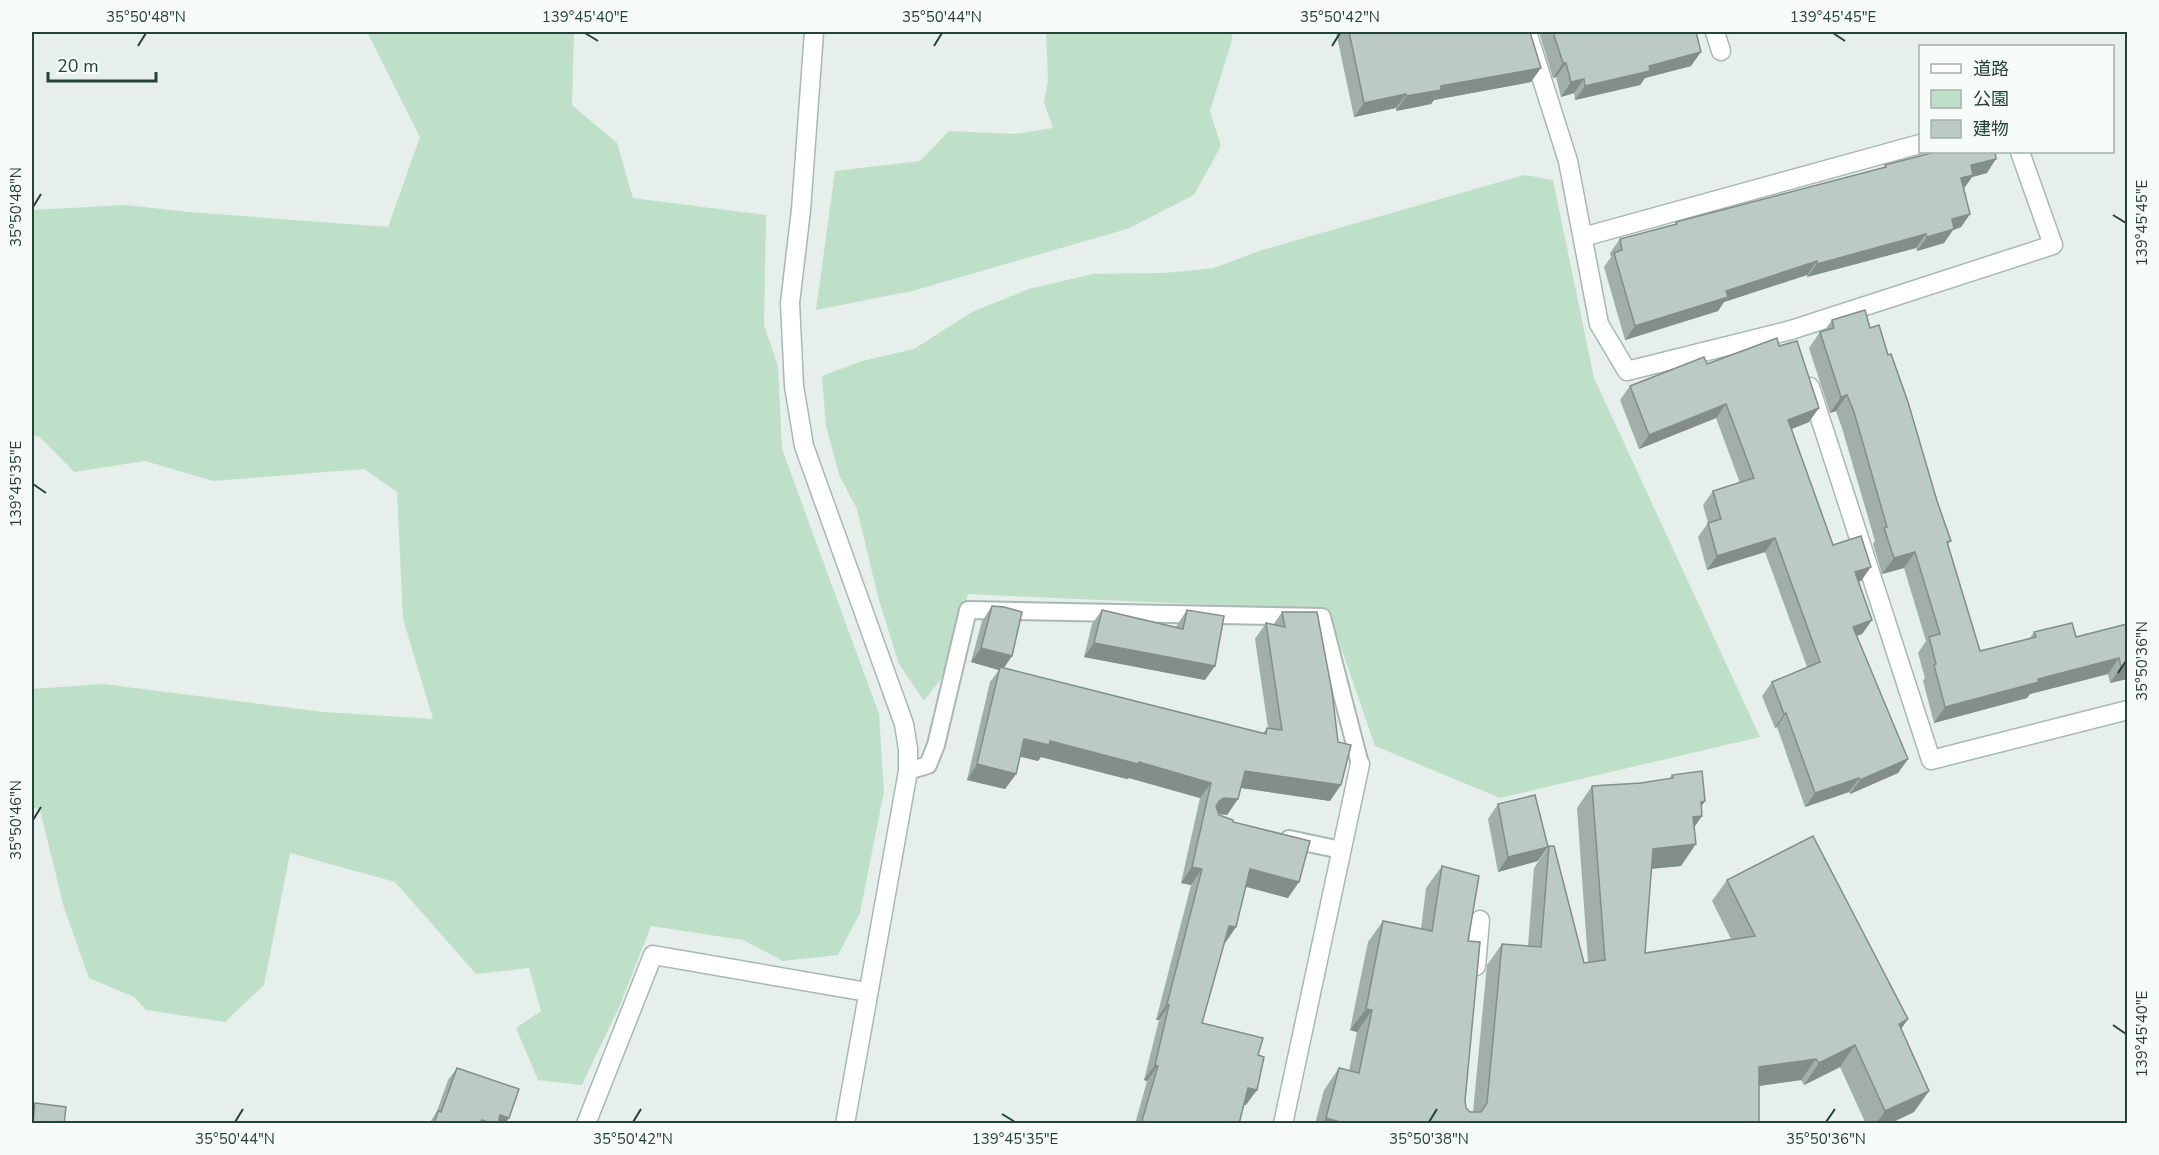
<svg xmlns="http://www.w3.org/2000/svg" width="2159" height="1155" font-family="'Nunito Sans','Noto Sans JP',sans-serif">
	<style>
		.green { fill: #bfe0c8 }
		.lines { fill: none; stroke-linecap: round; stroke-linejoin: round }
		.service-casing { stroke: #a8b8b2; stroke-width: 20 }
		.minor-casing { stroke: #a8b8b2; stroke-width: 21 }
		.tertiary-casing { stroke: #a8b8b2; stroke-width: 21 }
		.service { stroke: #fff; stroke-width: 16 }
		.minor { stroke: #fff; stroke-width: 18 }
		.tertiary { stroke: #fff; stroke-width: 18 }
		.wall { fill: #a1aea9 }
		.shaded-wall { fill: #838d89 }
		.building { fill: #bbcac4; stroke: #838d89; stroke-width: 1.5 }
		.ticks { fill: none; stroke: #24423a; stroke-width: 2 }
		.neatline { fill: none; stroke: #24423a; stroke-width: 2 }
		.ticks-label { font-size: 15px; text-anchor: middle; fill: #24423a }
	</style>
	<rect width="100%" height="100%" fill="#e6efeb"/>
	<g class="green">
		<polygon points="367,32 574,32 572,105 617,143 633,198 766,215 764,325 778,366 782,449 879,714 884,791 860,913 838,955 783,961 743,940 651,926 620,1005 582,1085 538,1080 516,1028 541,1011 529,968 476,974 395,882 290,853 264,985 225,1022 146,1010 134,997 89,978 64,908 40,810 32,807 32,689 104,684 323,712 433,719 403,619 397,492 364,469 213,481 145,461 74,472 40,437 32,435 32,210 126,205 189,212 388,227 420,137"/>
		<polygon points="1046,32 1233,32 1231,43 1210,111 1221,146 1194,195 1127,229 912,291 816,310 835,171 920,161 949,131 1014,134 1053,128 1044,102 1048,81"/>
		<polygon points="1524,175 1553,180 1594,378 1760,737 1500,798 1375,746 1328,610 968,594 951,666 924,701 899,664 878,597 857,509 839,475 826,425 822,376 862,361 914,349 972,312 1029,289 1093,274 1164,273 1214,268 1259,251"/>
	</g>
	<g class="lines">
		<g class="service-casing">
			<g id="service">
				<polyline points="908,771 928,765 936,745 968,610 1322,617 1360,764"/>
				<polyline points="1289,839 1341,850"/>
			</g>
		</g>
		<g class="minor-casing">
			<g id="minor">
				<polyline points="1527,32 1568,161 1599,324 1627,371 1791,330 2053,245 2020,152"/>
				<polyline points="1715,32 1721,51"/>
				<polyline points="1583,237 1920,144"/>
				<polyline points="1810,387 1931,760 2128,710"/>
				<polyline points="1476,966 1480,920"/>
				<polyline points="586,1124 653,955 867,992"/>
				<polyline points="1283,1124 1360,764"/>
			</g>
		</g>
		<g class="tertiary-casing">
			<polyline id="tertiary" points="814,32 801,210 790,303 794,386 804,446 904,724 908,749 908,771 845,1124"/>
		</g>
		<use href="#service" class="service"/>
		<use href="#minor" class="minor"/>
		<use href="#tertiary" class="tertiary"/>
	</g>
	<g class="wall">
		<polygon points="1336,32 1405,32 1531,82 1434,100 1431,104 1396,111 1396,108 1354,117"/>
		<polygon points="1539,32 1696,32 1691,66 1645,78 1640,85 1575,100 1574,93 1561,97 1556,77 1553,78"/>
		<polygon points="1885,165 1987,173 1972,177 1964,189 1970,214 1961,227 1953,230 1944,243 1917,251 1916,248 1807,277 1807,275 1724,302 1718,311 1625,340 1604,267 1611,257 1610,253 1620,239 1675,224 1676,222 1883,168"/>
		<polygon points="1832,320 1870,328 1888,355 1951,541 1948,544 1980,651 2030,638 2034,632 2076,637 2127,624 2127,679 2110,683 2108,674 2030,694 2027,698 1934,723 1923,681 1925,678 1918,653 1926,641 1904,568 1882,574 1873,544 1875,541 1842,428 1836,411 1830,413 1809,348 1820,332 1824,331"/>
		<polygon points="1707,364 1809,422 1792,429 1833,545 1861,581 1858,582 1872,620 1862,634 1856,636 1908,759 1898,773 1850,794 1849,792 1805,807 1777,727 1775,728 1762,696 1772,682 1807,667 1765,552 1707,570 1698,537 1708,523 1703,505 1713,491 1740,483 1716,418 1639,449 1620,400 1630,386"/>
		<polygon points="992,606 1012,656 1004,668 1263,733 1267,728 1268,728 1255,639 1266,623 1273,625 1282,612 1330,801 1241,788 1238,799 1227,815 1219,814 1219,815 1233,822 1288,898 1246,886 1236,927 1225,943 1224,942 1202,1023 1246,1105 1244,1105 1239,1124 1135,1124 1147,1081 1144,1080 1159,1020 1156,1020 1191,885 1181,883 1200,798 1129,778 1127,779 1041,757 1038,761 1020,756 1016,774 1005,789 967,780 990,682 999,670 971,662 982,621"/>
		<polygon points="1102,610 1176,627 1177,625 1187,610 1205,680 1084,657 1092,624"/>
		<polygon points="1672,775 1705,801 1701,807 1681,866 1651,869 1645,953 1731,939 1712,901 1727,880 1908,1019 1901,1029 1929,1091 1914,1112 1889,1124 1866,1124 1840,1067 1804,1085 1801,1080 1759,1086 1759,1124 1315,1124 1324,1090 1339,1068 1349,1071 1357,1032 1350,1030 1368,942 1383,921 1421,929 1426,888 1442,866 1468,941 1465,1101 1466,1108 1470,1112 1473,1112 1487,965 1502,944 1528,946 1534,868 1549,846 1584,963 1588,962 1577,808 1592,786 1641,783 1669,779"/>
		<polygon points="1498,804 1538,861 1498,872 1488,819"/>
		<polygon points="457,1068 505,1124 429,1124 437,1111 448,1080"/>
		<polygon points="35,1103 64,1124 32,1124 32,1109"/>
	</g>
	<g class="shaded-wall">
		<polygon points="1701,52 1691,66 1645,78 1640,85 1575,100 1585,86 1649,66"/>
		<polygon points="1563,63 1566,63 1556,77 1553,78"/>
		<polygon points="1541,68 1531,82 1434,100 1431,104 1396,111 1406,96 1441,86"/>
		<polygon points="1584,79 1574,93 1561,97 1571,82"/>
		<polygon points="1406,94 1396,108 1354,117 1364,103"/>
		<polygon points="1996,159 1987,173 1972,177 1963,189 1951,192 1971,165"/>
		<polygon points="1970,214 1961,227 1953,230 1944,243 1917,251 1927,237 1952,219"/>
		<polygon points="1926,234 1916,248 1807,277 1817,264"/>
		<polygon points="1817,261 1807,275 1724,302 1718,311 1625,340 1635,326 1726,291"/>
		<polygon points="1847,395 1836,411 1830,413 1841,397"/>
		<polygon points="1726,404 1716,418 1639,449 1649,435"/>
		<polygon points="1819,408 1809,422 1779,434 1788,420"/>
		<polygon points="1775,538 1765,552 1707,570 1717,556"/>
		<polygon points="1915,552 1904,568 1882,574 1894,558"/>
		<polygon points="1871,567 1861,581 1845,586 1855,572"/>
		<polygon points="1872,620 1862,634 1843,641 1853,627"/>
		<polygon points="1094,643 1215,666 1205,680 1084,657"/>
		<polygon points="981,648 1012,656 1002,670 1000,667 999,670 971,662"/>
		<polygon points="2119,658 2108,674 2030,694 2027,698 1934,723 1945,707 2038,679"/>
		<polygon points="2127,666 2127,679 2110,683 2121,667"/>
		<polygon points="1786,713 1777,727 1775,728 1784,714"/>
		<polygon points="1024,739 1050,741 1139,762 1211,783 1200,798 1129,778 1127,779 1041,757 1038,761 1013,755"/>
		<polygon points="1908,759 1898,773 1850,794 1860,780"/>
		<polygon points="977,764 1016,774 1005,789 967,780"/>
		<polygon points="1245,771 1341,785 1330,801 1235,787"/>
		<polygon points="1859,778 1849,792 1805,807 1815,793"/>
		<polygon points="1224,798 1238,799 1227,815 1213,813 1219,801"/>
		<polygon points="1705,801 1694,817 1702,816 1687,838 1678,839 1701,802"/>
		<polygon points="1696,844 1681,866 1637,870 1653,849"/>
		<polygon points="1548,847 1538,861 1498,872 1508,857"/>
		<polygon points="1192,867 1202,869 1191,885 1181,883"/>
		<polygon points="1250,869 1299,882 1288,898 1239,885"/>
		<polygon points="1229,926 1236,927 1225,943 1218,941"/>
		<polygon points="1167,1004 1169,1005 1159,1020 1156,1020"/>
		<polygon points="1366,1009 1372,1010 1357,1032 1350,1030"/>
		<polygon points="1908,1019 1893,1040 1899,1024"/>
		<polygon points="1855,1045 1840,1067 1804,1085 1819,1063"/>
		<polygon points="1816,1059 1801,1080 1744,1088 1759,1067"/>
		<polygon points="1155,1065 1158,1066 1147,1081 1144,1080"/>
		<polygon points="1248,1088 1257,1090 1246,1105 1238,1103"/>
		<polygon points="1929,1091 1914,1112 1889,1124 1876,1124 1885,1111"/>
		<polygon points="500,1115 509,1118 505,1124 494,1124"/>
		<polygon points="1326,1118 1347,1124 1322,1124"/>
		<polygon points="482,1120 492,1124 479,1124"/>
	</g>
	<g class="building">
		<polygon points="1349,32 1405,32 1409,33 1412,32 1530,32 1541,68 1441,86 1441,90 1406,96 1406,94 1364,103"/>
		<polygon points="1553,32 1696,32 1701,52 1649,66 1650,71 1585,86 1584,79 1571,82 1566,63 1563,63"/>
		<polygon points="1935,152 1995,152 1996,159 1971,165 1973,175 1961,178 1970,214 1952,219 1954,229 1927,237 1926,234 1817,264 1817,261 1726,291 1728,297 1635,326 1614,253 1622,250 1620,239 1677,224 1676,222 1886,167 1885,165"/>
		<polygon points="1865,310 1870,328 1879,325 1888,355 1891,354 1908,402 1937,501 1951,541 1947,542 1980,651 2036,637 2034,632 2072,623 2076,637 2127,624 2127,666 2121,667 2119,658 2038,679 2039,682 1945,707 1934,665 1936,664 1929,637 1940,634 1915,552 1894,558 1884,528 1887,527 1854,412 1847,395 1841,397 1820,332 1834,328 1832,320"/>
		<polygon points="1777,338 1779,346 1797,341 1819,408 1788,420 1833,545 1861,536 1871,567 1855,572 1872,620 1853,627 1908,759 1860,780 1859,778 1815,793 1786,713 1784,714 1772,682 1820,662 1775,538 1717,556 1708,523 1721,519 1713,491 1754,478 1726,404 1649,435 1630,386 1704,357 1707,364"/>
		<polygon points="992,606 1004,607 1022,612 1012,656 981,648"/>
		<polygon points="1102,610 1183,629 1187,610 1224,616 1215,666 1094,643"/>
		<polygon points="1282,612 1317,612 1332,691 1338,742 1351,745 1341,785 1245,771 1238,799 1224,798 1219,801 1216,806 1219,815 1233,820 1233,822 1310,841 1299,882 1250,869 1236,927 1229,926 1202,1023 1263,1038 1258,1055 1264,1057 1257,1090 1248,1088 1239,1124 1141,1124 1158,1066 1155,1065 1169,1005 1167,1004 1202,869 1192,867 1211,783 1139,762 1138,764 1050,741 1049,745 1024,739 1016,774 977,764 1000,667 1266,734 1267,728 1282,730 1266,623 1285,627"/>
		<polygon points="1702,771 1705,801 1701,802 1702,816 1693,817 1696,844 1653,849 1645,953 1755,936 1727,880 1813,836 1908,1019 1899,1024 1929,1091 1885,1111 1855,1045 1819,1063 1816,1059 1759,1067 1759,1124 1347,1124 1326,1118 1339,1068 1359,1073 1372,1010 1366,1009 1383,921 1432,931 1442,866 1479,876 1468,941 1480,942 1465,1101 1466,1108 1470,1112 1481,1112 1487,1103 1502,944 1541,947 1549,846 1554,846 1584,963 1605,960 1592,786 1641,783 1673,778 1672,775"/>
		<polygon points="1535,795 1548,847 1508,857 1498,804"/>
		<polygon points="457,1068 519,1089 509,1118 500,1115 498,1124 492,1124 482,1120 480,1124 434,1124 438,1111 441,1112"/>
		<polygon points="35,1103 66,1107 64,1124 33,1124"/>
	</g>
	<path class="ticks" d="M585,33L598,41M1833,33L1845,41M138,46L146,33M934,46L942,33M1332,46L1340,33M33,207L41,194M2113,215L2126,223M33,484L46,493M2118,673L2126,661M33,820L41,807M2113,1025L2126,1034M1002,1114L1015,1122M235,1122L243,1109M633,1122L641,1109M1429,1122L1437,1109M1826,1122L1835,1109"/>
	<rect width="2159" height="1155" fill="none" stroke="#f7fbf9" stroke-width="66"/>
	<rect x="1919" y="45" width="195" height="108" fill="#f7fbf9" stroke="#a3b1ad" stroke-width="1.5"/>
	<rect x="1931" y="64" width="30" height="9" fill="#ffffff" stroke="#a3b1ad" stroke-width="1.5"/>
	<text x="1973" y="75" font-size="18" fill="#24423a">道路</text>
	<rect x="1931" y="90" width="30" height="18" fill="#bfe0c8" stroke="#a3b1ad" stroke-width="1.5"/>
	<text x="1973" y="105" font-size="18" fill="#24423a">公園</text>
	<rect x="1931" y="120" width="30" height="18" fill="#bbcac4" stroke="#a3b1ad" stroke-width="1.5"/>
	<text x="1973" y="135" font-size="18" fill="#24423a">建物</text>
	<path d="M48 72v9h108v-9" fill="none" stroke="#24423a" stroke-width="3"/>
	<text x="57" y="72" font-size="18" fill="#24423a" stroke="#f7fbf9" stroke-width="4.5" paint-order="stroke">20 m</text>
	<rect x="33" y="33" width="2093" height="1089" class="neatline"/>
	<g class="ticks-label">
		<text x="146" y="22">35°50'48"N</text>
		<text x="585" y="22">139°45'40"E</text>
		<text x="942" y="22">35°50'44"N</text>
		<text x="1340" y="22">35°50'42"N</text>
		<text x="1833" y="22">139°45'45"E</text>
		<text transform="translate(16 207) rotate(-90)" y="5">35°50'48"N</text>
		<text transform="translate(2142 223) rotate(-90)" y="5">139°45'45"E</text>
		<text transform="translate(16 484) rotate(-90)" y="5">139°45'35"E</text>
		<text transform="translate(2142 661) rotate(-90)" y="5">35°50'36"N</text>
		<text transform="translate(16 820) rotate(-90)" y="5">35°50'46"N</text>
		<text transform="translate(2142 1034) rotate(-90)" y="5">139°45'40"E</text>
		<text x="235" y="1144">35°50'44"N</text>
		<text x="633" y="1144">35°50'42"N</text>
		<text x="1015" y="1144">139°45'35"E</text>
		<text x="1429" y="1144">35°50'38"N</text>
		<text x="1826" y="1144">35°50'36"N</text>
	</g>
</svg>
